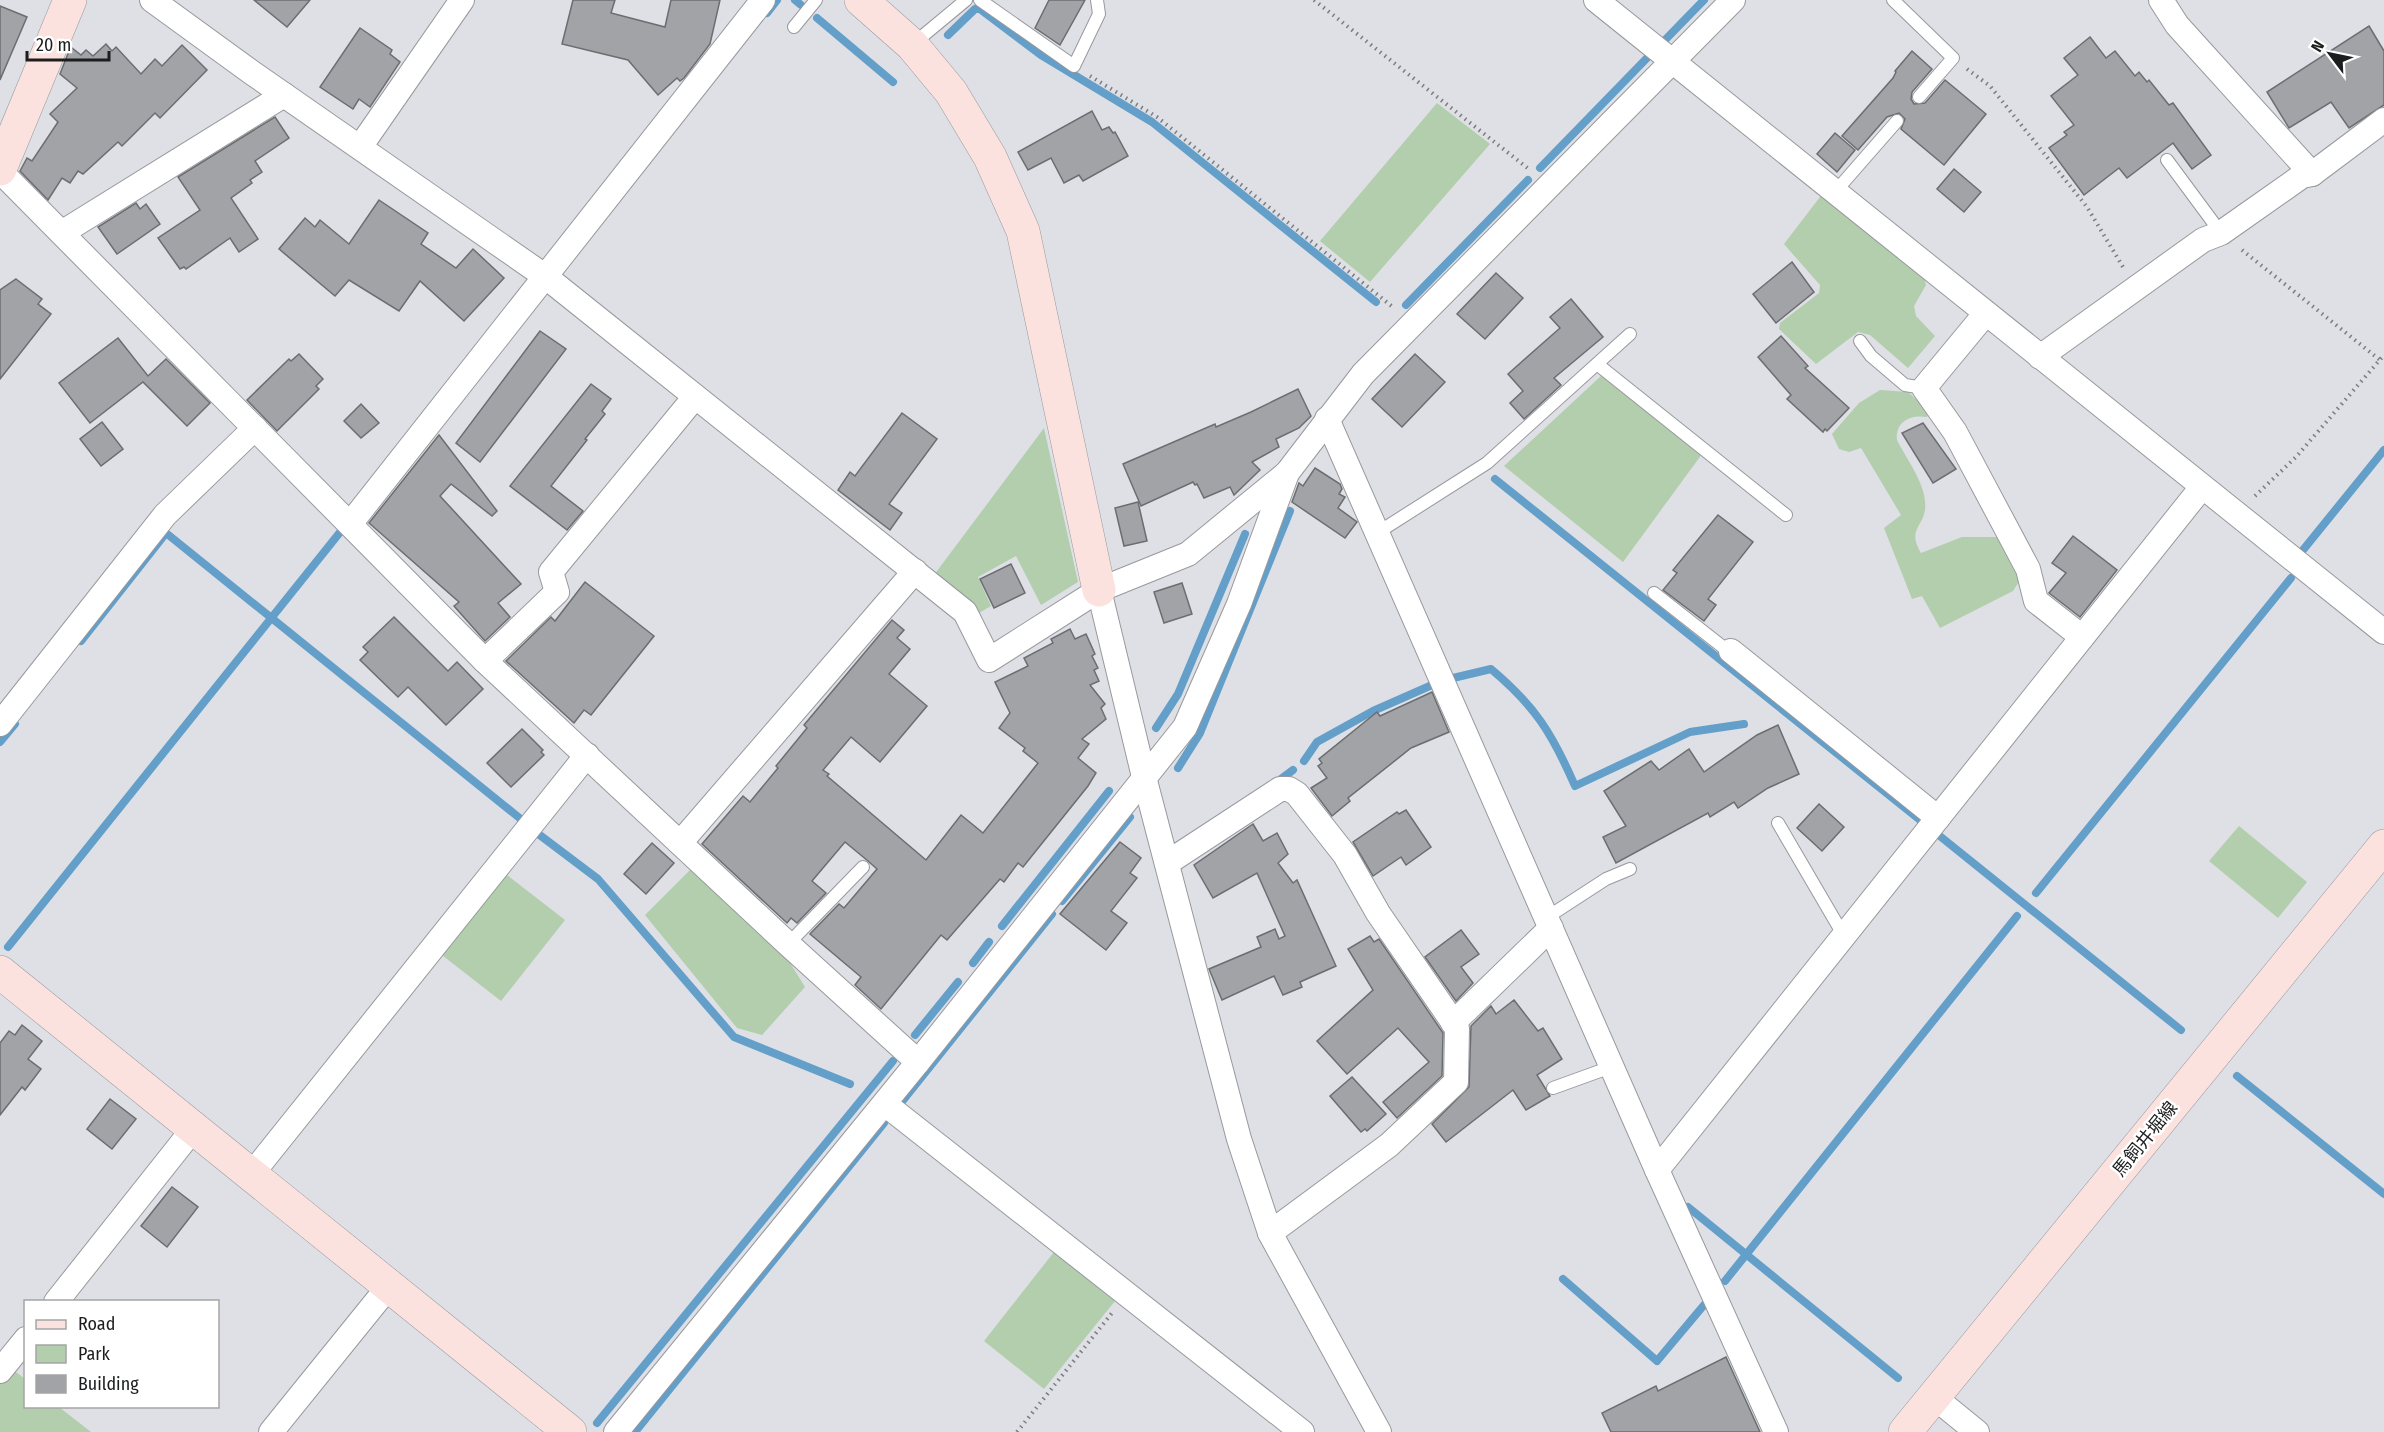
<svg xmlns="http://www.w3.org/2000/svg" width="2384" height="1432" font-family="'Fira Sans Condensed','Noto Sans JP',sans-serif">
	<style>
		.green { fill: #b2cead }
		.lines { fill: none; stroke-linecap: round; stroke-linejoin: round }
		.stream { stroke: #639fc9; stroke-width: 8 }
		.building { fill: #a1a3a7; stroke: #6b6d71; stroke-width: 1.5 }
		.lane-casing { stroke: #97999d; stroke-width: 14 }
		.street-casing { stroke: #97999d; stroke-width: 26 }
		.secondary-casing { stroke: #97999d; stroke-width: 34 }
		.path { stroke: #7b7d80; stroke-width: 4; stroke-dasharray: 1.5 4.5; stroke-linecap: butt }
		.lane { stroke: #fff; stroke-width: 12 }
		.street { stroke: #fff; stroke-width: 24 }
		.secondary { stroke: #fce2de; stroke-width: 33 }
		.labels { text-anchor: middle; dominant-baseline: central; stroke-width: 5; stroke-linejoin: round; paint-order: stroke }
		.street-label { font-size: 18px; fill: #1c1d1e; stroke: #fff }
	</style>
	<rect width="100%" height="100%" fill="#dee0e5"/>
	<g class="green">
		<polygon points="1437,103 1490,144 1370,282 1320,241"/>
		<polygon points="1823,193 1924,276 1926,285 1914,306 1916,316 1935,336 1908,368 1870,335 1858,332 1816,364 1779,329 1780,323 1819,293 1820,285 1784,244"/>
		<polygon points="1602,375 1702,454 1623,562 1504,466"/>
		<path d="M1880,390L1908,392L1929,411L1927,417C1910,414 1895,422 1897,440C1906,458 1923,480 1925,501C1928,527 1905,526 1921,553L1962,537H2000L2020,580L2013,591L1940,628L1922,596L1912,599L1884,528L1901,515L1861,448L1849,452L1839,449L1832,434L1859,403Z"/>
		<polygon points="1044,428 1078,582 1041,605 1016,556 978,577 991,606 979,613 973,605 934,575"/>
		<polygon points="2239,826 2307,882 2278,918 2209,861"/>
		<polygon points="692,868 787,958 805,987 762,1035 737,1028 645,915"/>
		<polygon points="502,871 565,920 501,1001 438,952"/>
		<polygon points="1054,1252 1115,1301 1044,1389 984,1341"/>
		<polygon points="12,1369 25,1379 26,1406 59,1407 91,1432 0,1432 0,1384"/>
	</g>
	<g class="lines">
		<g class="stream">
			<polyline points="795,0 801,5"/>
			<polyline points="767,13 777,0"/>
			<polyline points="817,18 893,82"/>
			<polyline points="948,35 975,9 980,9 1041,55 1152,122 1376,302"/>
			<polyline points="1665,40 1704,0"/>
			<polyline points="1540,168 1647,58"/>
			<polyline points="1406,305 1528,180"/>
			<polyline points="1495,479 1920,820"/>
			<polyline points="2303,550 2384,450"/>
			<polyline points="81,641 166,533 522,820"/>
			<path d="M1453,678L1491,669C1535,706 1552,733 1575,786L1690,732L1744,724"/>
			<polyline points="1156,728 1178,694 1245,534"/>
			<polyline points="0,742 15,724"/>
			<polyline points="1304,761 1317,742 1373,711 1432,685"/>
			<polyline points="1178,768 1200,733 1290,511"/>
			<polyline points="1281,779 1293,770"/>
			<polyline points="537,833 598,879 734,1037 850,1084"/>
			<polyline points="1941,837 2181,1030"/>
			<polyline points="2036,893 2291,578"/>
			<polyline points="1062,901 1130,817"/>
			<polyline points="1002,926 1109,791"/>
			<polyline points="8,947 341,531"/>
			<polyline points="973,963 989,942"/>
			<polyline points="915,1035 958,982"/>
			<polyline points="2237,1076 2384,1194"/>
			<polyline points="900,1104 1052,914"/>
			<polyline points="1688,1207 1898,1378"/>
			<polyline points="1563,1279 1657,1361 1704,1305"/>
			<polyline points="1725,1281 2017,916"/>
			<polyline points="597,1423 893,1061"/>
			<polyline points="635,1432 884,1123"/>
		</g>
	</g>
	<g class="building">
		<polygon points="254,0 310,0 287,27"/>
		<polygon points="573,0 615,0 611,13 665,27 671,0 720,0 710,44 684,78 680,81 677,78 658,95 628,60 562,44"/>
		<polygon points="1049,0 1085,0 1060,45 1035,28"/>
		<polygon points="0,6 27,17 0,80"/>
		<polygon points="2369,26 2384,51 2384,105 2349,128 2331,102 2289,128 2267,92"/>
		<polygon points="360,28 392,50 390,54 400,62 370,107 359,99 353,109 320,87"/>
		<polygon points="2090,37 2106,58 2115,51 2135,76 2139,72 2147,82 2149,80 2169,105 2173,103 2211,155 2192,169 2173,143 2127,178 2119,168 2084,195 2049,148 2067,135 2064,132 2074,125 2051,96 2078,75 2064,58"/>
		<polygon points="106,44 112,51 116,47 141,74 155,59 162,66 182,45 207,70 160,118 155,113 122,146 118,142 83,174 78,171 70,183 62,178 48,200 20,171 27,158 32,161 58,122 50,114 77,88 60,74 69,51 72,48 81,55 86,50 93,56"/>
		<polygon points="1912,51 1932,69 1912,92 1911,99 1914,104 1925,103 1945,80 1986,114 1944,165 1901,129 1905,119 1899,113 1887,117 1858,150 1842,136 1893,78 1896,72 1895,71"/>
		<polygon points="1092,111 1102,130 1109,127 1113,133 1115,132 1128,156 1083,181 1079,175 1064,183 1051,158 1028,170 1018,152"/>
		<polygon points="275,117 289,138 255,161 262,172 250,180 252,183 231,198 258,239 239,252 230,238 186,269 184,267 180,269 158,238 200,210 178,177"/>
		<polygon points="1835,133 1855,150 1837,172 1817,154"/>
		<polygon points="1954,169 1981,192 1964,212 1937,189"/>
		<polygon points="379,200 428,233 421,244 456,268 473,249 504,278 464,321 420,281 399,311 349,280 335,296 279,249 305,218 315,227 320,220 349,244"/>
		<polygon points="136,203 140,209 146,204 160,224 117,254 98,227"/>
		<polygon points="1792,262 1814,292 1776,323 1753,294"/>
		<polygon points="1496,273 1523,298 1485,339 1457,314"/>
		<polygon points="16,279 42,299 38,304 51,314 0,379 0,290"/>
		<polygon points="1571,299 1603,337 1554,378 1561,385 1524,419 1510,403 1523,391 1508,374 1560,328 1550,317"/>
		<polygon points="540,331 566,349 480,462 456,443"/>
		<polygon points="1781,336 1808,366 1805,368 1849,408 1827,431 1825,429 1823,432 1787,399 1791,395 1758,357"/>
		<polygon points="118,338 148,376 166,359 210,403 187,426 143,382 90,423 59,383"/>
		<polygon points="299,354 323,379 316,386 319,389 277,431 247,400 289,359 291,361"/>
		<polygon points="1415,354 1445,382 1402,427 1372,399"/>
		<polygon points="591,384 611,399 602,411 605,414 585,439 587,440 551,486 583,511 567,530 510,486"/>
		<polygon points="1298,389 1311,416 1299,428 1276,439 1279,447 1252,462 1260,470 1234,495 1230,487 1204,498 1197,484 1195,485 1193,482 1141,506 1123,464 1215,424 1216,427 1251,412"/>
		<polygon points="361,404 379,423 361,438 344,421"/>
		<polygon points="902,413 937,439 889,504 902,513 890,530 838,490 850,472 855,476"/>
		<polygon points="102,422 123,449 101,466 80,439"/>
		<polygon points="1923,423 1956,469 1933,483 1902,433"/>
		<polygon points="439,435 497,511 492,516 451,484 440,496 521,584 498,603 510,617 485,641 454,606 459,602 369,523"/>
		<polygon points="1315,468 1340,484 1342,489 1339,494 1345,497 1338,508 1357,522 1345,538 1292,502 1299,483 1303,486"/>
		<polygon points="1138,502 1147,541 1124,546 1115,508"/>
		<polygon points="1718,515 1753,542 1708,599 1716,605 1704,621 1663,590 1677,573 1673,570"/>
		<polygon points="2073,536 2117,570 2080,617 2049,593 2066,573 2052,563"/>
		<polygon points="1011,564 1025,593 994,608 980,579"/>
		<polygon points="585,582 654,636 591,715 584,710 574,723 506,661 551,617 555,621"/>
		<polygon points="1182,583 1192,614 1164,623 1154,592"/>
		<polygon points="394,617 448,671 457,662 483,689 446,725 408,687 398,697 360,660 368,652 363,647"/>
		<polygon points="892,620 904,630 897,638 910,649 889,674 927,706 880,762 851,737 823,770 829,774 827,776 926,860 961,815 983,833 1038,763 1023,751 1025,748 999,728 1010,713 995,682 1028,666 1024,658 1053,643 1051,639 1070,629 1075,639 1086,634 1095,654 1092,656 1098,668 1094,670 1099,681 1090,685 1105,704 1101,708 1106,719 1082,739 1089,744 1078,758 1096,773 1088,786 1023,867 1018,863 1004,882 1000,879 947,940 941,935 881,1009 855,985 861,977 810,934 839,904 844,908 877,869 868,861 845,842 812,881 826,893 797,923 791,918 787,923 702,844 743,796 750,802 778,768 776,766 807,728 804,725"/>
		<polygon points="1432,692 1449,732 1411,748 1348,798 1350,801 1332,816 1311,788 1327,778 1318,766 1322,763 1319,759 1377,712 1380,716"/>
		<polygon points="1778,725 1799,774 1768,788 1738,808 1734,802 1710,817 1708,813 1616,863 1603,837 1626,826 1604,791 1651,761 1659,770 1689,749 1704,772 1757,735"/>
		<polygon points="522,729 543,750 541,752 544,755 511,787 487,763"/>
		<polygon points="1819,804 1844,827 1822,851 1797,828"/>
		<polygon points="1406,810 1431,847 1406,865 1401,857 1373,876 1353,842 1397,812 1399,814"/>
		<polygon points="1253,824 1263,841 1277,833 1288,854 1278,863 1293,883 1297,880 1336,966 1300,982 1302,987 1283,995 1274,976 1222,1000 1209,969 1261,947 1257,937 1275,929 1279,939 1285,936 1257,873 1213,898 1194,865"/>
		<polygon points="1120,842 1141,858 1130,873 1137,878 1111,911 1127,923 1106,950 1060,914"/>
		<polygon points="652,843 674,863 646,894 624,874"/>
		<polygon points="1461,930 1479,954 1461,967 1473,983 1456,1001 1425,957"/>
		<polygon points="1370,936 1374,942 1379,939 1443,1033 1442,1076 1397,1118 1383,1102 1429,1062 1398,1028 1347,1074 1317,1041 1373,990 1348,949"/>
		<polygon points="1514,1000 1538,1031 1543,1028 1562,1059 1537,1075 1550,1096 1526,1110 1513,1090 1446,1142 1432,1124 1469,1087 1471,1026 1491,1006 1496,1014"/>
		<polygon points="22,1025 42,1041 28,1059 41,1069 25,1090 22,1087 0,1115 0,1043 9,1031 15,1035"/>
		<polygon points="1352,1077 1386,1114 1367,1131 1365,1129 1361,1132 1330,1096"/>
		<polygon points="110,1099 136,1119 112,1149 87,1129"/>
		<polygon points="172,1187 198,1207 167,1247 141,1226"/>
		<polygon points="1726,1357 1760,1432 1611,1432 1602,1413 1656,1386 1658,1391"/>
	</g>
	<g class="lines">
		<g class="lane-casing">
			<g id="lane">
				<polyline points="980,0 1074,66 1099,14 1097,0"/>
				<polyline points="1893,0 1953,58 1919,97"/>
				<polyline points="794,27 816,0"/>
				<polyline points="913,44 966,0"/>
				<polyline points="2167,160 2221,233"/>
				<polyline points="1835,192 1897,121"/>
				<polyline points="1860,341 1871,356 1905,385 1924,388"/>
				<polyline points="1597,364 1786,515"/>
				<polyline points="1377,533 1487,463 1630,334"/>
				<polyline points="1654,593 1728,651 1731,651"/>
				<polyline points="1778,823 1844,936"/>
				<polyline points="1546,918 1606,879 1630,869"/>
				<polyline points="788,944 863,867"/>
				<polyline points="1553,1088 1611,1067"/>
			</g>
		</g>
		<g class="street-casing">
			<g id="street">
				<polyline points="152,0 251,72 546,277 965,612 989,660 1099,590 1188,554 1287,473 1363,374 1733,0"/>
				<polyline points="1596,0 2384,632"/>
				<polyline points="2161,0 2177,25 2312,174"/>
				<polyline points="360,147 462,0"/>
				<polyline points="0,171 485,661 788,944 918,1062"/>
				<polyline points="63,232 284,95"/>
				<polyline points="1986,313 1924,388 1955,432 2028,569 2036,601 2082,637"/>
				<polyline points="2040,357 2203,240 2221,233 2302,176 2312,174 2384,120"/>
				<polyline points="1327,419 1657,1170 1776,1432"/>
				<polyline points="350,524 763,0"/>
				<polyline points="1099,590 1144,777 1239,1139 1270,1233 1379,1432"/>
				<polyline points="1731,651 1938,818"/>
				<polyline points="485,661 557,592 551,572 694,398"/>
				<polyline points="0,724 165,515 255,428"/>
				<polyline points="680,843 915,571"/>
				<polyline points="1167,863 1280,789 1289,789 1297,794 1345,855 1378,913 1457,1028 1456,1082 1389,1145 1270,1233"/>
				<polyline points="1453,1023 1551,928"/>
				<polyline points="885,1104 1302,1432"/>
				<polyline points="1657,1170 2202,487"/>
				<polyline points="251,1175 587,755"/>
				<polyline points="56,1302 194,1128"/>
				<polyline points="0,1371 26,1339"/>
				<polyline points="1934,1397 1977,1432"/>
				<polyline points="271,1432 389,1286"/>
				<polyline points="616,1432 918,1062 1185,727 1239,604 1287,473"/>
			</g>
		</g>
		<g class="secondary-casing">
			<g id="secondary">
				<polyline points="861,0 912,45 951,92 990,157 1023,231 1099,590"/>
				<polyline points="0,169 70,0"/>
				<polyline points="0,972 570,1432"/>
				<polyline points="1905,1432 2384,846"/>
			</g>
		</g>
		<g class="path">
			<polyline points="1314,0 1530,170"/>
			<polyline points="1967,69 1990,86 2087,207 2123,267"/>
			<polyline points="1090,76 1157,117 1394,308"/>
			<polyline points="2242,250 2380,360"/>
			<polyline points="2255,496 2296,457 2384,355"/>
			<polyline points="1017,1432 1112,1313"/>
		</g>
		<use href="#lane" class="lane"/>
		<use href="#street" class="street"/>
		<use href="#secondary" class="secondary"/>
	</g>
	<g class="labels">
		<g class="street-label">
			<text transform="translate(2145 1139) rotate(-51)">馬飼井堀線</text>
		</g>
	</g>
	<rect x="24" y="1300" width="195" height="108" fill="#ffffff" stroke="#a4a5a5" stroke-width="1.5"/>
	<rect x="36" y="1320" width="30" height="9" fill="#fce2de" stroke="#a4a5a5" stroke-width="1.5"/>
	<text x="78" y="1330" font-size="18" fill="#1c1d1e">Road</text>
	<rect x="36" y="1345" width="30" height="18" fill="#b2cead" stroke="#a4a5a5" stroke-width="1.5"/>
	<text x="78" y="1360" font-size="18" fill="#1c1d1e">Park</text>
	<rect x="36" y="1375" width="30" height="18" fill="#a1a3a7" stroke="#a4a5a5" stroke-width="1.5"/>
	<text x="78" y="1390" font-size="18" fill="#1c1d1e">Building</text>
	<g transform="translate(2330 54) rotate(302)" stroke="#ffffff" stroke-width="4.5" paint-order="stroke">
	<path d="M0-4.5L10 22L0 15L-10 22Z" fill="#1c1d1e"/>
	<text y="-9" font-size="16" font-weight="bold" text-anchor="middle" fill="#1c1d1e">N</text>
	</g>
	<path d="M27 51v9h82v-9" fill="none" stroke="#1c1d1e" stroke-width="3"/>
	<text x="36" y="51" font-size="18" fill="#1c1d1e" stroke="#ffffff" stroke-width="4.5" paint-order="stroke">20 m</text>
</svg>
